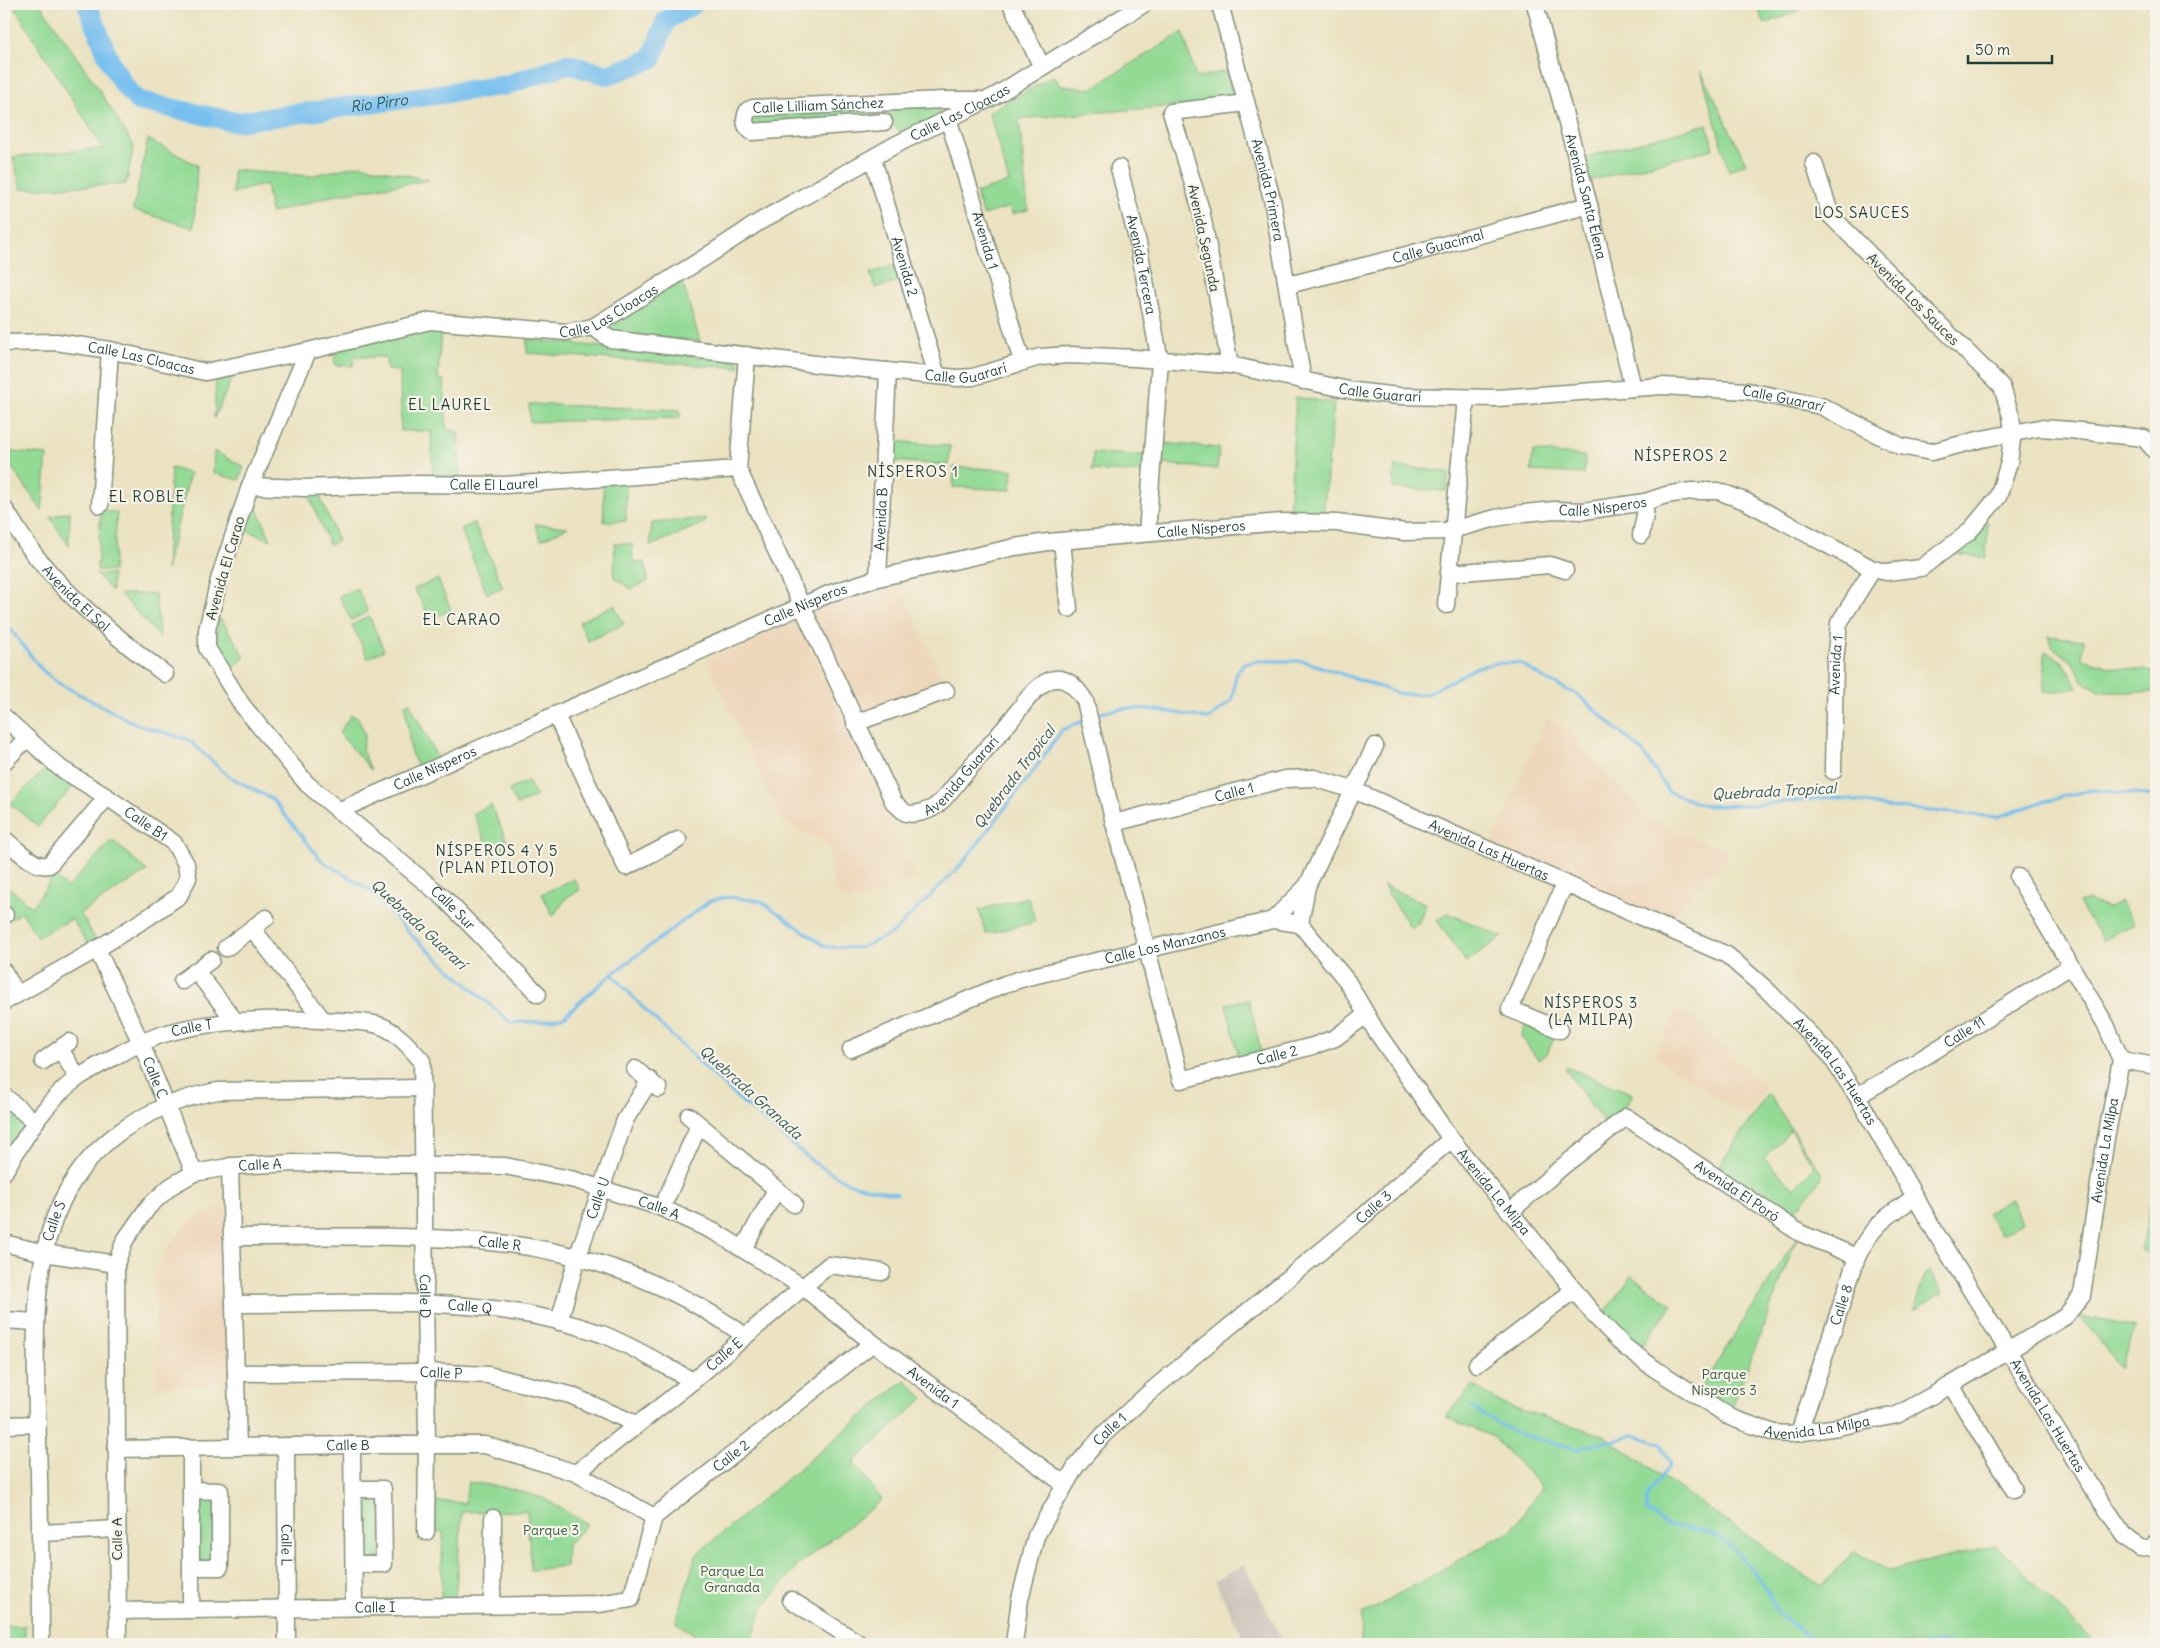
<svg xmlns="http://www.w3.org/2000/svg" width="2160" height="1648" font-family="Delius,sans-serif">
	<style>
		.built { fill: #eed7bb }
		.industrial { fill: #ccc2b9 }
		.green { fill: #93da95; stroke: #598c64; fill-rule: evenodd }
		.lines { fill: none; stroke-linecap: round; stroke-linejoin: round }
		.stream { stroke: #76bfef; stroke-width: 3 }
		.river { stroke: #76bfef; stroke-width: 20 }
		.minor-casing { stroke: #84907a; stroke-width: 19 }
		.minor { stroke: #fff; stroke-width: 16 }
		.labels { text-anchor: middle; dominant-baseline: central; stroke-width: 4.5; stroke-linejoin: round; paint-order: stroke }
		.street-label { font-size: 14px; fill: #1f3d34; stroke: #f7f3e8 }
		.park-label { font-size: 14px; fill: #365c47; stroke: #f7f3e8 }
		.water-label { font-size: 15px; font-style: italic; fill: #305759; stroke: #f7f3e8 }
		.neighbourhood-label { font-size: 15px; letter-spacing: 1px; fill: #1f3d34; stroke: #f7f3e8 }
	</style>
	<rect width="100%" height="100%" fill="#f7f3e8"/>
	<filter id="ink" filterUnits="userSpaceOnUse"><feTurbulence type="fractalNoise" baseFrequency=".02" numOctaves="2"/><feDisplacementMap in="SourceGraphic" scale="10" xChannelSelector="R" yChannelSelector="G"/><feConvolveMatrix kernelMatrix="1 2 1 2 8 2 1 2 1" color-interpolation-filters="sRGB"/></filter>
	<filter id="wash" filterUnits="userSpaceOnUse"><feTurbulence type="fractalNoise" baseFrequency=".0096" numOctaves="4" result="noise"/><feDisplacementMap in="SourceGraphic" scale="20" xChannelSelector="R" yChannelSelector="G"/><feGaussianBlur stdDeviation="1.12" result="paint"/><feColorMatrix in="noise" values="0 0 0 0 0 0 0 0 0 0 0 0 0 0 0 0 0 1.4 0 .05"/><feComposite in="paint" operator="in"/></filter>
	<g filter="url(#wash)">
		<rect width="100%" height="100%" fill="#eae2c0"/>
		<g class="built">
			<polygon points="897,580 945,685 860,715 811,608"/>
			<polygon points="797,620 916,880 856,904 834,890 828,845 781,820 707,660"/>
			<polygon points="1547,718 1583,742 1581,747 1663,828 1731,851 1668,921 1492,843"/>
			<polygon points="1677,1009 1694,1019 1765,1088 1747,1117 1655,1056"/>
			<polygon points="231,1206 236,1384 157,1387 155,1275 169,1246 190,1222 220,1207"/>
		</g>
		<polygon class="industrial" points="1244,1565 1283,1641 1276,1644 1247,1644 1214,1580"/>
		<g class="green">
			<polygon points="12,4 40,4 96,85 134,146 126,184 21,189 13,157 103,148"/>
			<polygon points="1756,4 1799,4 1801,10 1765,24"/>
			<polygon points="1183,32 1196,78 1226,71 1235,101 1019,119 1028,210 1012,214 1010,207 983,215 976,193 1009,182 989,112 1054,76 1060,85 1090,89"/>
			<polygon points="1701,71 1746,163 1729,171"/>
			<path d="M938,106L939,110L937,117L904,134C893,129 889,118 886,107Z"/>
			<polygon points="875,107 876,120 754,129 749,115"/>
			<polygon points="1707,124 1713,149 1588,181 1582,158"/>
			<polygon points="148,139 197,165 194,228 133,210"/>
			<polygon points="360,165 429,180 339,194 271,213 266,184 233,193 233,170 310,176"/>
			<polygon points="897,265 901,281 875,288 870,273"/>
			<polygon points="682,281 700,341 612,334 606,327"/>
			<polygon points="424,328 441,328 438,379 444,380 447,430 458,431 460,480 433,479 431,431 401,431 400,371 387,370 386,357 354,357 353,366 335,365 334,350"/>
			<polygon points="527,339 739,361 739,368 527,353"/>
			<polygon points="233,376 214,418 216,381"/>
			<polygon points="1296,397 1334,403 1323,516 1289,515"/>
			<polygon points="529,404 680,410 680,418 530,422"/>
			<polygon points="893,441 950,446 949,465 892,461"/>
			<polygon points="1162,443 1219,448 1217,469 1161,464"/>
			<polygon points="4,451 47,455 42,511 4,456"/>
			<polygon points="214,451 244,467 239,480 213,473"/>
			<polygon points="1533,451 1585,456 1584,474 1531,471"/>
			<polygon points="1093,453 1146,455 1144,473 1092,470"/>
			<polygon points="1395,466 1449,472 1446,491 1393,488"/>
			<polygon points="954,467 1013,470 1011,490 953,487"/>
			<polygon points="171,468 190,473 166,570"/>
			<polygon points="626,481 626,521 604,522 603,482"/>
			<polygon points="318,491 338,541 329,545 308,492"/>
			<polygon points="252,496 271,540 243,529"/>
			<polygon points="70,511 69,546 50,517"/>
			<polygon points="101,511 117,512 113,571 97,570"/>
			<polygon points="705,518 706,522 650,546 652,523"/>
			<polygon points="474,522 503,587 487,594 461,529"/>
			<polygon points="1988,522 1986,558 1954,554"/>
			<polygon points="535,524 568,527 541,540"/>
			<polygon points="615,543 632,544 633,562 645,562 648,581 631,589 614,577"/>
			<polygon points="96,574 112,574 112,591"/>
			<polygon points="438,579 451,610 431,619 414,589"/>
			<polygon points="357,588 368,612 351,620 339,596"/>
			<polygon points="120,594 155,594 160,637"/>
			<polygon points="614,605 624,624 588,641 579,622"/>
			<polygon points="369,616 384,650 368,658 352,625"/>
			<path d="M218,620H222L245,657L228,672C218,651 216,643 218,620Z"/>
			<polygon points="2048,636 2084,640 2082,659 2113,668 2156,671 2156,692 2101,692 2083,681 2072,661 2052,647"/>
			<polygon points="2045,651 2062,661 2078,688 2044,693"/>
			<polygon points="409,702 440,763 421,772 411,753 405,704"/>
			<polygon points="351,715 358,718 365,734 362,750 371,770 339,733"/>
			<polygon points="45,769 74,785 38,826 10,804"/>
			<polygon points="528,781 536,796 517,805 509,790"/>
			<polygon points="491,805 509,846 491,854 473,813"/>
			<polygon points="112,840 147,871 80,913 96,940 88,944 72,919 37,937 22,912 11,919 4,909 4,884 32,907 54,876 67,888"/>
			<polygon points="574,879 580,890 567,897 553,916 542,894"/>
			<polygon points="1383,885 1426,904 1418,924 1411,928"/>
			<polygon points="1028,897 1035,922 986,934 979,910"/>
			<polygon points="2087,900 2108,908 2120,901 2134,923 2103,941 2079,903"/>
			<polygon points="1448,913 1502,937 1466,962 1437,920"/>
			<polygon points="1249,999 1261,1052 1239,1057 1226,1004"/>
			<polygon points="1527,1020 1557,1031 1547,1054 1538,1060 1521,1036"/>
			<polygon points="1566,1067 1633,1094 1626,1106 1604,1123 1565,1069"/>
			<path d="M1768,1093L1823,1176L1792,1216L1719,1166ZM1791,1130L1814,1167L1793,1188L1764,1158Z"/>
			<polygon points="4,1096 35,1122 4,1172"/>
			<polygon points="2010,1199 2022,1222 2001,1234 1986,1213"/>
			<polygon points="2151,1199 2156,1200 2156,1254 2142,1251"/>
			<polygon points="1797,1238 1732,1408 1700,1389"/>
			<polygon points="1930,1271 1942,1293 1913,1311 1925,1274"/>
			<polygon points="1632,1276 1672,1305 1642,1345 1602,1316"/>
			<polygon points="2080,1316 2135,1327 2121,1369"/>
			<polygon points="905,1380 924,1398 853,1462 882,1500 798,1565 762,1609 751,1644 708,1644 676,1622 696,1555"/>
			<polygon points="1473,1385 1504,1405 1603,1435 1821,1587 1853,1552 1890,1570 1996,1545 2095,1644 1361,1644 1362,1615 1512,1530 1542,1487 1493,1437 1446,1417"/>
			<polygon points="468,1482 509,1488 543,1498 587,1524 567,1545 566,1566 531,1570 527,1511 462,1512 455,1600 441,1599 443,1532 432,1531 433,1501 465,1503"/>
			<polygon points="353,1489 382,1491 380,1560 355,1561"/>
			<rect x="197" y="1496" width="20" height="65"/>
			<rect x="4" y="1626" width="21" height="18"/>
		</g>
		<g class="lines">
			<g class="stream">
				<polyline points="4,621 42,670 60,684 136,724 189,740 228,776 272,799 322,861 369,889 410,934 511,1023 544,1021 564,1016 612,974 710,901 728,897 761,901 826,947 860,948 893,933 961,865 1029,777 1062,730 1083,721"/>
				<path d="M1094,716C1128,700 1173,713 1209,719L1232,700L1236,674L1243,664L1260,661H1304L1400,694H1426L1477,667L1496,663H1520L1543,678L1578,695L1642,751L1669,792L1705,806L1752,805L1835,797L1886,807L1997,817L2045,801L2091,790L2156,796"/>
				<polyline points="612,974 646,1011 732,1093 813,1162 850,1184 897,1194"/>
				<polyline points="1471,1407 1515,1433 1578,1449 1635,1435 1661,1444 1670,1465 1647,1495 1646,1511 1668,1525 1694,1529 1720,1537 1737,1552 1755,1574 1767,1590 1779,1613 1804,1634 1822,1644"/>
				<polyline points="1925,1644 1942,1643 1954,1644"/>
			</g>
			<path class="river" id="s1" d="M87,4L109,59L123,84L138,101L236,122L507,85L567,64L607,75L652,59L666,20L694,4"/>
		</g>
	</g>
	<g filter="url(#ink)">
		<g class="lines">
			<g class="minor-casing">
				<g id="minor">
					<polyline points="1011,4 1042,67"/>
					<path id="s2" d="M1220,4L1272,199L1303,381"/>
					<path id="s3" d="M1535,4L1589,205L1633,388"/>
					<path id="s4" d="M948,118L1022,361"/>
					<path id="s5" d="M884,122L752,132C744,126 743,120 748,110L753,108L944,100H981"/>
					<path id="s6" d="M873,159L937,376"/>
					<path id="s7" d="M1119,168L1138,243L1160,361L1147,533"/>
					<path id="s8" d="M1288,285L1392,259L1589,205"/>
					<path id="s9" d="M593,327L610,339L824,365L958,378L973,377L1040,357L1070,355L1134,358L1230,365L1354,391L1399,396L1497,398L1662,386L1748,391L1821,406L1900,446L1931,452L1982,439L2039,428L2070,430L2144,438L2156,452"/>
					<path id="s10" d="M4,343L56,342L110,350L205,372L308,351L430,321L566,332L593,327L704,258L759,222L895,145L995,96L1144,4"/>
					<path id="s11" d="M308,351L250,486L220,576L207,630V648L242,705L307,784L444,898L538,994"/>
					<path id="s12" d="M747,355L738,469L894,803C898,805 902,811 906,813C915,816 932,810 938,804C947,797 954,786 961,778C976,760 992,743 1007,725C1028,700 1054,650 1085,701L1114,823L1181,1080L1313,1046L1335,1038L1366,1015"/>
					<polyline points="1230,365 1201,210 1171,112 1246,103"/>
					<path id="s13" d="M250,486L305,488L413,484L505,485L738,469"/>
					<polyline points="100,505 110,350"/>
					<path id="s14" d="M4,508C15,525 25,543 38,559C74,603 120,640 165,674"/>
					<polyline points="1641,535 1645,515 1645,502"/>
					<polyline points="1062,541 1069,609"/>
					<polyline points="1449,573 1550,565 1565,570"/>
					<path id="s15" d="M878,578L888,371"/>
					<polyline points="1446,605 1466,399"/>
					<polyline points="556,715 626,867 678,840"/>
					<path id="s16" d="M4,717L60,768L107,797L174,843L186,864L188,878L179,896L150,916L97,949L4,1002"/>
					<polyline points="855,723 946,691"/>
					<polyline points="4,762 26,739"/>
					<path id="s17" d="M1833,771L1835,662L1839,623L1873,569"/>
					<path id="s18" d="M338,811L831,593L878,578L1015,547L1048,542L1282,522L1337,523L1405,532L1448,531L1496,518L1524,513L1555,510L1584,511L1645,502L1666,495L1691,491H1718L1745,501L1873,569L1886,572L1921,568L1969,532L1998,497L2009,463L2013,432L2011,416L2002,387L1831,216L1814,163"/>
					<path id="s19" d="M1114,823L1285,779L1314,778L1353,790L1727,955L1768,991L1829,1054L1857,1096L1937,1235L2094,1491L2125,1536L2140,1549L2152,1547L2156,1542"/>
					<path d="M4,839C15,847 34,869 49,865L107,797"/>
					<polyline points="4,916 5,915"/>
					<polyline points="1273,920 1307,886"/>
					<path id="s20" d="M1300,924L1347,981L1376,1031L1451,1139L1595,1316L1625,1347L1655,1369L1732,1418L1774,1433L1789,1434L1838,1427L1897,1415L1951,1385L2066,1316L2082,1295L2106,1138L2121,1060L2106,1025L2018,877"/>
					<polyline points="1300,924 1307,886 1375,746"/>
					<polyline points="252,928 323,1020"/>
					<polyline points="226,948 266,918"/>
					<path id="s21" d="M97,949L141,1043L194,1173"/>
					<polyline points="196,971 236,1022"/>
					<polyline points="4,972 17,994"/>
					<polyline points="182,981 211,960"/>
					<polyline points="1560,1030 1510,1009 1565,883"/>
					<polyline points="60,1049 78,1078"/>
					<path id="s22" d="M851,1049L1005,984L1028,977L1273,920L1300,924"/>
					<polyline points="2121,1060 2156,1066"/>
					<polyline points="43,1061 69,1042"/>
					<polyline points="635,1069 659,1089"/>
					<polyline points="4,1096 35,1122"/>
					<path id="s23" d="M1857,1096L1913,1064L2071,966"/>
					<polyline points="689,1116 794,1204"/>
					<polyline points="230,1166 238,1447"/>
					<path id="s24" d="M4,1172C25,1138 45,1100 79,1077C100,1064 141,1041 164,1034C218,1018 285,1018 341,1021C356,1022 372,1021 386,1028C401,1036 411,1049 422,1061L427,1444L426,1532"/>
					<polyline points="662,1208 699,1125"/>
					<path id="s25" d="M1511,1211L1562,1167L1626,1117L1800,1233L1857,1257"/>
					<path id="s26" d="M232,1237C318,1237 404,1234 489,1242C581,1250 671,1282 745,1336"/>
					<polyline points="4,1243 44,1253 116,1264"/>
					<polyline points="743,1249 776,1190"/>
					<path id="s27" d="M234,1304C356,1304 485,1292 602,1334C633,1346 663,1365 693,1381"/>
					<polyline points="4,1320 35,1322"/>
					<path id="s28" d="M559,1322L577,1258L625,1120L650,1080"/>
					<polyline points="1477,1364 1574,1290"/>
					<path id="s29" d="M236,1373L426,1372L488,1375L570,1395L636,1424"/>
					<polyline points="1951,1385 2014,1490"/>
					<polyline points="4,1425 38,1424"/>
					<path id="s30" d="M1799,1433L1857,1257C1872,1225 1887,1216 1915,1197"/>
					<polyline points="352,1445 354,1606"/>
					<path id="s31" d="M286,1446L287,1643"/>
					<path id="s32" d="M116,1449L352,1445H485L576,1473L654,1517"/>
					<path id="s33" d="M576,1473L693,1381L829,1265L882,1272"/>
					<polyline points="353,1489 383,1489 384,1564 355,1564"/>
					<polyline points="41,1533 117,1529"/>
					<polyline points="191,1567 220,1567 220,1491 191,1490"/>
					<polyline points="791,1600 860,1644"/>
					<polyline points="492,1605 493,1518"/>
					<polyline points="191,1610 191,1448"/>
					<path id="s34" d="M117,1611L598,1604L631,1599L654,1517L873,1343"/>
					<path id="s35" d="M41,1644C41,1576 40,1508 38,1440C35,1333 21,1201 121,1131C151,1110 182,1097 218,1091L423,1088"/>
					<path id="s36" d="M118,1644L116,1264L125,1240L149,1206L171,1186L194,1173L234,1166L295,1163L505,1166L575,1180L662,1208L717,1233L803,1287L873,1343L1064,1484"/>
					<path id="s37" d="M1014,1644L1020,1599L1036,1536L1076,1466L1105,1433L1151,1391L1359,1220L1451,1139"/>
				</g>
			</g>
			<use href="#minor" class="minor"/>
		</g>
	</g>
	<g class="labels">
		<g class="street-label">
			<text stroke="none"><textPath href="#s5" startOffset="228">Calle Lilliam Sánchez</textPath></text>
			<text stroke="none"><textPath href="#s10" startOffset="1024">Calle Las Cloacas</textPath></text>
			<text stroke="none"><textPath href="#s2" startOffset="192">Avenida Primera</textPath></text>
			<text stroke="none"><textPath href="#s3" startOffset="199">Avenida Santa Elena</textPath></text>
			<text transform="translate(1204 238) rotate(78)">Avenida Segunda</text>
			<text stroke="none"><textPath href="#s4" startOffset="128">Avenida 1</textPath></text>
			<text stroke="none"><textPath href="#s8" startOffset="155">Calle Guacimal</textPath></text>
			<text stroke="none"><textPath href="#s7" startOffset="99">Avenida Tercera</textPath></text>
			<text stroke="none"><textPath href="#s6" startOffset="112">Avenida 2</textPath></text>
			<text transform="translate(1913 299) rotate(45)">Avenida Los Sauces</text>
			<text stroke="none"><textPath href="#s10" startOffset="619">Calle Las Cloacas</textPath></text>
			<text stroke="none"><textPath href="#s10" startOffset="139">Calle Las Cloacas</textPath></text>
			<text stroke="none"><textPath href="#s9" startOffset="379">Calle Guararí</textPath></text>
			<text stroke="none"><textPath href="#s9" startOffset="799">Calle Guararí</textPath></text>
			<text stroke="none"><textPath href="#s9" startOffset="1204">Calle Guararí</textPath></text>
			<text stroke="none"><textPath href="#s13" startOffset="244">Calle El Laurel</textPath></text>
			<text stroke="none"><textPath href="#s18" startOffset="1321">Calle Nísperos</textPath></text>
			<text stroke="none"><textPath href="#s15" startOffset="59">Avenida B</textPath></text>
			<text stroke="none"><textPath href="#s18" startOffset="916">Calle Nísperos</textPath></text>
			<text transform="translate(225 568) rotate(-74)">Avenida El Carao</text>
			<text stroke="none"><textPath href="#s14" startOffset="116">Avenida El Sol</textPath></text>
			<text stroke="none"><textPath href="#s18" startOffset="511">Calle Nísperos</textPath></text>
			<text stroke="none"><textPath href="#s17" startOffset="106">Avenida 1</textPath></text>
			<text stroke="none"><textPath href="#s18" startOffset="106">Calle Nísperos</textPath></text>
			<text stroke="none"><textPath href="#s12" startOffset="569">Avenida Guararí</textPath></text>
			<text stroke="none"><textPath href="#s19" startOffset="124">Calle 1</textPath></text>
			<text stroke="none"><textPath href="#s16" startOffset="178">Calle B1</textPath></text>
			<text stroke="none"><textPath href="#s19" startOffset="395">Avenida Las Huertas</textPath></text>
			<text stroke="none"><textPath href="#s11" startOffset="676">Calle Sur</textPath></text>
			<text stroke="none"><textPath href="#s22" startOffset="332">Calle Los Manzanos</textPath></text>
			<text stroke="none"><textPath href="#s24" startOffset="246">Calle T</textPath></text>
			<text stroke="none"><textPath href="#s23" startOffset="125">Calle 11</textPath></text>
			<text stroke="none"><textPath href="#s12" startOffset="1235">Calle 2</textPath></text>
			<text stroke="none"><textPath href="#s19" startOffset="815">Avenida Las Huertas</textPath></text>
			<text stroke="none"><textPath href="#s21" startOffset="141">Calle C</textPath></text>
			<text stroke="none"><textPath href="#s20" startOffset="1201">Avenida La Milpa</textPath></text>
			<text stroke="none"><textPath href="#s36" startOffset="570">Calle A</textPath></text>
			<text stroke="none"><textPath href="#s20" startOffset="331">Avenida La Milpa</textPath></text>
			<text stroke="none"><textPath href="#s25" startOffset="282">Avenida El Poró</textPath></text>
			<text stroke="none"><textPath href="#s28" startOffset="130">Calle U</textPath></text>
			<text stroke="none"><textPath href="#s37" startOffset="586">Calle 3</textPath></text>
			<text stroke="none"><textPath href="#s36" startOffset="975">Calle A</textPath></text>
			<text stroke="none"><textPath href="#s35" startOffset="425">Calle S</textPath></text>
			<text stroke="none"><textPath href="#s26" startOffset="268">Calle R</textPath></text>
			<text stroke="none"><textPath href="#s24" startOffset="726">Calle D</textPath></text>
			<text stroke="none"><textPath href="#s30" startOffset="135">Calle 8</textPath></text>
			<text stroke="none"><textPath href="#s27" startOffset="236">Calle Q</textPath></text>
			<text stroke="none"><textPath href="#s33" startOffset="190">Calle E</textPath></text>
			<text stroke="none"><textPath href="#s29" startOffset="205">Calle P</textPath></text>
			<text stroke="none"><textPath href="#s36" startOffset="1304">Avenida 1</textPath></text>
			<text stroke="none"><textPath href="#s19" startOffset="1220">Avenida Las Huertas</textPath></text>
			<text stroke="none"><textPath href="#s20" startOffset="751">Avenida La Milpa</textPath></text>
			<text stroke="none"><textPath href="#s37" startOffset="241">Calle 1</textPath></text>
			<text stroke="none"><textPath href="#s32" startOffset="232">Calle B</textPath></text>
			<text stroke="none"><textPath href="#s34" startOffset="698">Calle 2</textPath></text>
			<text transform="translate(117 1539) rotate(-90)">Calle A</text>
			<text stroke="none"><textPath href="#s31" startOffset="99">Calle L</textPath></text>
			<text stroke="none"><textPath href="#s34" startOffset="258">Calle I</textPath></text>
		</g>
		<g class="park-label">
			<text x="1724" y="1374">Parque<tspan x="1724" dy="16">Nísperos 3</tspan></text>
			<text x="551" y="1530">Parque 3</text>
			<text x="732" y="1571">Parque La<tspan x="732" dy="16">Granada</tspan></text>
		</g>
		<g class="water-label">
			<text stroke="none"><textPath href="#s1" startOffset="355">Rio Pirro</textPath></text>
			<text transform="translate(1014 777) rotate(-53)">Quebrada Tropical</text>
			<text transform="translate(1774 791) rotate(-3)">Quebrada Tropical</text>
			<text transform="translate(419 924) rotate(43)">Quebrada Guararí</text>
			<text transform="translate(751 1092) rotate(42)">Quebrada Granada</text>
		</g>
		<g class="neighbourhood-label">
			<text x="1862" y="212">LOS SAUCES</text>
			<text x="450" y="404">EL LAUREL</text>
			<text x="1681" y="455">NÍSPEROS 2</text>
			<text x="913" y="471">NÍSPEROS 1</text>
			<text x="147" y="496">EL ROBLE</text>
			<text x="462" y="619">EL CARAO</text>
			<text x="497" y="850">NÍSPEROS 4 Y 5<tspan x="497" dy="17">(PLAN PILOTO)</tspan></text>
			<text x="1591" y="1002">NÍSPEROS 3<tspan x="1591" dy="17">(LA MILPA)</tspan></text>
		</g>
	</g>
	<rect width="2160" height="1648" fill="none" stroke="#f7f3e8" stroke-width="20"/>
	<path d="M1968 55v8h84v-8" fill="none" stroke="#1f3d34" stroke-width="2.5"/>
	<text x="1975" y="55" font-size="15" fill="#1f3d34" stroke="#f7f3e8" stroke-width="4" paint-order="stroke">50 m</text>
</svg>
